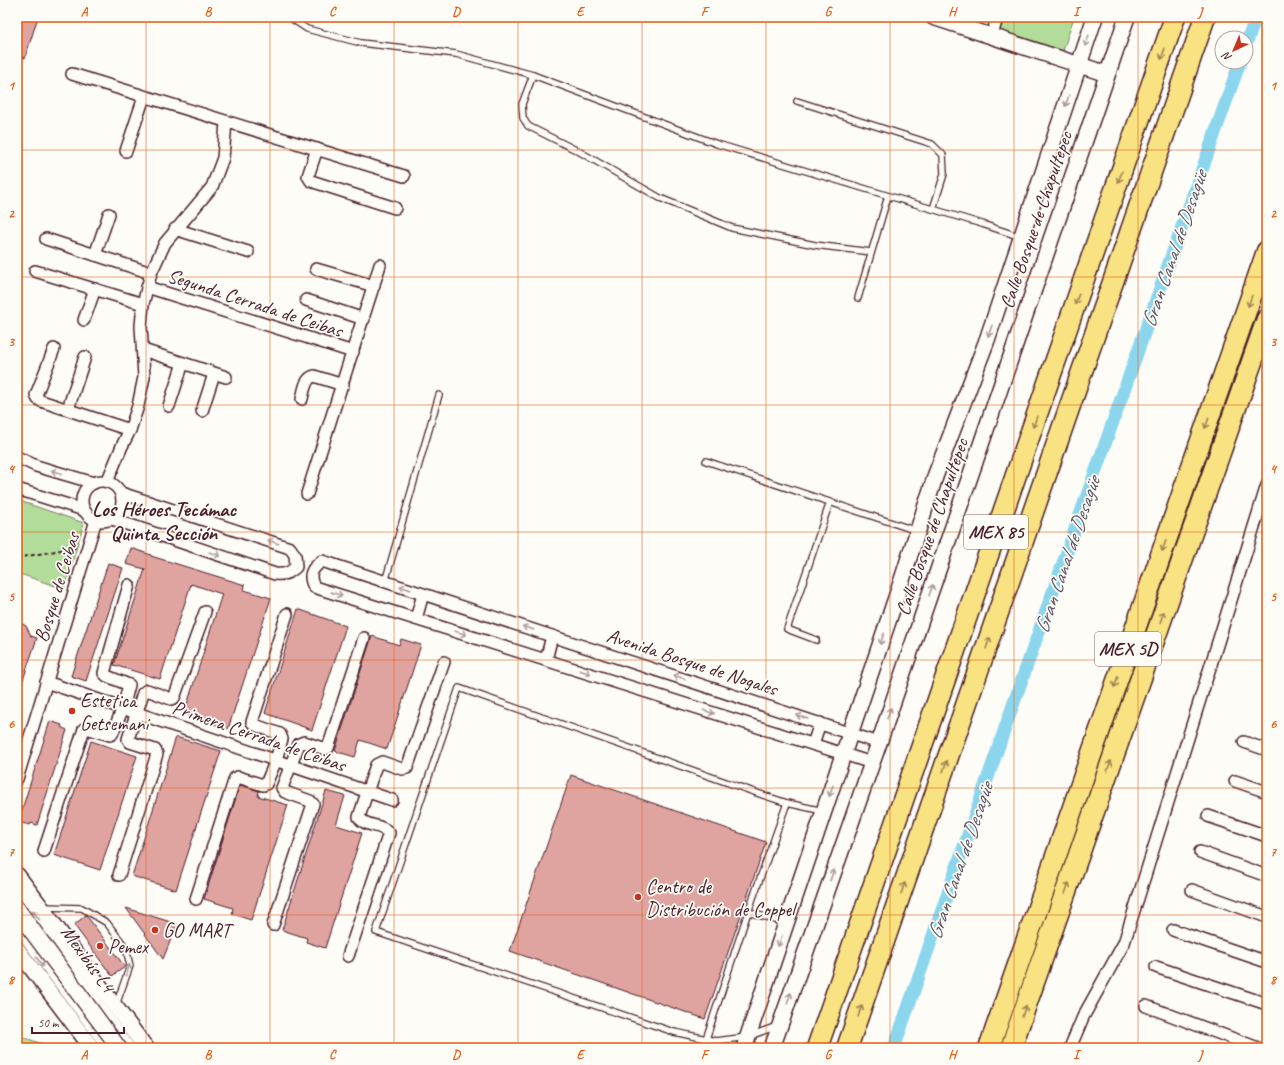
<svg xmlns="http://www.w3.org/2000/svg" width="1284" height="1065" font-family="Caveat,sans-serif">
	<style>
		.park { fill: #b2dc99; stroke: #7e7e62 }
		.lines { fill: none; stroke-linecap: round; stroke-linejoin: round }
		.canal { stroke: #8cd6ed; stroke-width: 13 }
		.building { fill: #dfa4a0; stroke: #4a1f2b }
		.lane-casing { stroke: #4a1f2b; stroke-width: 8 }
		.street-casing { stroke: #4a1f2b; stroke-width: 14 }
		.secondary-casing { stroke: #4a1f2b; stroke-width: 18 }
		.highway-casing { stroke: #4a1f2b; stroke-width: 23 }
		.path { stroke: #4a1f2b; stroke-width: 2; stroke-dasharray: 4 3; stroke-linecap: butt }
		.lane { stroke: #fdfcf7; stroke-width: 5.5 }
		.street { stroke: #fdfcf7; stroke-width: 11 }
		.secondary { stroke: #fdfcf7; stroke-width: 15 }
		.highway { stroke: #f8e281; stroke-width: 20 }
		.oneway { stroke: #ac999b }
		.oneway2 { stroke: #a18056 }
		.grid { fill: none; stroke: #e8590c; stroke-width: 1; stroke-opacity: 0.55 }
		.poi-dot { fill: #c8321e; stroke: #fdfcf7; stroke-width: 1.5 }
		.labels { text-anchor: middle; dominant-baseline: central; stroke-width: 3.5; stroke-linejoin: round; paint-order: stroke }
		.shield { fill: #fdfcf7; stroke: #806168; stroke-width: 1 }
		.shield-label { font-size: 19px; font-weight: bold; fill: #4a1f2b }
		.street-label { font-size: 20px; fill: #4a1f2b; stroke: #fdfcf7 }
		.poi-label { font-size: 20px; fill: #4a1f2b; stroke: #fdfcf7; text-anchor: start }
		.water-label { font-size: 21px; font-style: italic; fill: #5e5665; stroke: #fdfcf7 }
		.neighbourhood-label { font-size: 21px; font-weight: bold; fill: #4a1f2b; stroke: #fdfcf7 }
		.neatline { fill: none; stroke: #e8590c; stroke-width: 1.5 }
		.grid-label { font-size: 13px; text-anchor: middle; font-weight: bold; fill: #e8590c }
	</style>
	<rect width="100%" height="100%" fill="#fdfcf7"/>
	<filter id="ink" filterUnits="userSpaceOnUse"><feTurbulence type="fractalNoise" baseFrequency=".025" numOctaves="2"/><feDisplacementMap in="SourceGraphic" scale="8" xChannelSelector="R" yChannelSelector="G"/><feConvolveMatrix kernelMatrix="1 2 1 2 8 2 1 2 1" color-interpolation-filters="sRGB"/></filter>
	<g filter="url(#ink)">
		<g class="park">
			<polygon points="1005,17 1074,17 1062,54 999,32"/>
			<polygon points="17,500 84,523 64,589 17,573"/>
			<polygon points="17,1035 54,1048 25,1048 17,1038"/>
		</g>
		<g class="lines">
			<g class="canal">
				<polyline points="1246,44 1256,17"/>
				<polyline points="894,1048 1020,685 1240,62"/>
			</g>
		</g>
		<g class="building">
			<polygon points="17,17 38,17 25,58 17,56"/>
			<polygon points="131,548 151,555 151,556 245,585 244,590 271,598 228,729 184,714 222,594 191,584 160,679 114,665 145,569 126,564"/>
			<polygon points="108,563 123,568 86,681 71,676"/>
			<polygon points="298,609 346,626 312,730 265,713"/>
			<polygon points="17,621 26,626 31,636 37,638 19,692 17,691"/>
			<polygon points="372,636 399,645 401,639 421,645 387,749 360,740 355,757 335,751"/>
			<polygon points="50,721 62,725 61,727 67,730 37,825 31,823 30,825 18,822"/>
			<polygon points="176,737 221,751 176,890 132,876"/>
			<polygon points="91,741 137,756 100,870 54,855"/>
			<polygon points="571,775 766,842 705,1019 510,951"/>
			<polygon points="240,785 259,791 258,796 288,805 251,920 232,914 233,908 204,899"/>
			<polygon points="326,791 345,796 336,825 362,833 325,948 306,942 307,938 282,930"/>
			<polygon points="126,908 177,924 163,959"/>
			<polygon points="86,915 125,967 112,976 74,925"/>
		</g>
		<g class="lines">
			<g class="lane-casing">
				<g id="lane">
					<polyline points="289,17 307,29 361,43 456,54 533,75 717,144 982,224 1021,237"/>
					<polyline points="533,75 522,104 523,118 528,126 580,152 660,198 732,228 815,245 871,252"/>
					<polyline points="797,101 932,144 943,155 944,174 933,209"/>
					<polyline points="858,298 888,196"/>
					<polyline points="706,461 917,531"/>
					<polyline points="385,582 439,395"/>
					<polyline points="816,640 787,629 830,502"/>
					<polyline points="17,889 133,1048"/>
					<polyline points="43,907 82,908 107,923 126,948 130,966 116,1005"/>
					<polyline points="748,912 786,923"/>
					<polyline points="17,931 105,1048"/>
					<polyline points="777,1026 747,1037 716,1041 674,1032 376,932 459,688 757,793 787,803"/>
					<polyline points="703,1048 748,912 787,803 823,811"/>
				</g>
			</g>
			<g class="street-casing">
				<g id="street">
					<polyline points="992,36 997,17"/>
					<polyline points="72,74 404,176"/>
					<polyline points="317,149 308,176 311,181 395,208"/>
					<polyline points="126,151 144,97"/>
					<polyline points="175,229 248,252"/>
					<polyline points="46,239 151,273"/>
					<polyline points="95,255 109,214"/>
					<polyline points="316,269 374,286"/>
					<polyline points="35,271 143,304"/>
					<polyline points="147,287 353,352"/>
					<polyline points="306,300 364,319"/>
					<polyline points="84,320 95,289"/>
					<polyline points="54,349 36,395 38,399 41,401 130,430"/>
					<polyline points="143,350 226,377"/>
					<path d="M302,399C304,391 305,378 314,376L343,385"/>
					<polyline points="169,406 183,363"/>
					<polyline points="68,409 85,357"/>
					<polyline points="202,411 214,374"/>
					<polyline points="17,457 36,466 94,483"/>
					<circle cx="102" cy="501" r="20"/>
					<polyline points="107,482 122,446 130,430 138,406 144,377 141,326 143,304 151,273 165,243 212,187 223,158 226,122"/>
					<polyline points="17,489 84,510"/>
					<polyline points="307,494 380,265"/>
					<path d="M112,519L275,574C285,575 289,573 296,567L295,555L290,548L121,493"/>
					<polyline points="416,619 423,594"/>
					<polyline points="546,660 552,636"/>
					<polyline points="46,682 392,800"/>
					<polyline points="1244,742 1267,750"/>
					<polyline points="813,744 820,723"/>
					<path d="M872,763L314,587C308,575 311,569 322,561L879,743"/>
					<polyline points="17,779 96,520"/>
					<polyline points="1235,781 1267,792"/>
					<polyline points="1208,816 1267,836"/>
					<polyline points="44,851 84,729 86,728 110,735 112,734 123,708 129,685 107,676 104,673 129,585"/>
					<polyline points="1200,852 1267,876"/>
					<polyline points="119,875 157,754 155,750 130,742 128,739 143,693 147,690 171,699 174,698 205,612"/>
					<polyline points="1192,890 1267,917"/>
					<polyline points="196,899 235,778 238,777 263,785 266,784 276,760 282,739 280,734 255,725 252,722 287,614"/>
					<polyline points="273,925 313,804 310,801 285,792 282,788 299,744 304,742 325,749 328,748 364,638"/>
					<polyline points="1173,930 1267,962"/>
					<path d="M348,956L389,833C382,824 364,827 359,817L376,765L382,762L402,769L407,768L444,662"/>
					<polyline points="1156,967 1267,1004"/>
					<polyline points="1146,1006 1258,1048"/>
					<polyline points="1070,1048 1083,1017 1124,943 1267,485"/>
				</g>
			</g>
			<g class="secondary-casing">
				<g id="secondary">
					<polyline points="933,17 1107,74"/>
					<polyline points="17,875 146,1048"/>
					<polyline points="17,949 92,1048"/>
					<polyline points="744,1048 899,589 936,474 987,340 1095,17"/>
					<polyline points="772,1048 879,743 1127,17"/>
				</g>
			</g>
			<g class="highway-casing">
				<g id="highway">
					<polyline points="817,1048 1175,17"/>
					<polyline points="847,1048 1205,17"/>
					<polyline points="989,1048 1267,251"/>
					<polyline points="1011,1048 1267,319"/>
				</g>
			</g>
			<polyline class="path" points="17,558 77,547"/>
			<use href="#lane" class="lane"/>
			<use href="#street" class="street"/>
			<use href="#secondary" class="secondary"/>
			<use href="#highway" class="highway"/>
		</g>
		<defs><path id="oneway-shaft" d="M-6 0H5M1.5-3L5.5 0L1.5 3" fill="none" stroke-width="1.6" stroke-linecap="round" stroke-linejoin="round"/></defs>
		<g class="oneway">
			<use href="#oneway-shaft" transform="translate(1087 41) rotate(108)"/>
			<use href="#oneway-shaft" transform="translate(1067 101) rotate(108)"/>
			<use href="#oneway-shaft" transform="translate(990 331) rotate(109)"/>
			<use href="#oneway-shaft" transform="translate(57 472) rotate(-163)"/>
			<use href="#oneway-shaft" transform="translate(273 542) rotate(-162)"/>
			<use href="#oneway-shaft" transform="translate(215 554) rotate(18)"/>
			<use href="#oneway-shaft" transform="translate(405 588) rotate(-162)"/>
			<use href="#oneway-shaft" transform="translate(931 590) rotate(-71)"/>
			<use href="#oneway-shaft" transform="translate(337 594) rotate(18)"/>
			<use href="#oneway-shaft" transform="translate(528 628) rotate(-162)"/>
			<use href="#oneway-shaft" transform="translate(461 633) rotate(18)"/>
			<use href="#oneway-shaft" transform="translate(882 639) rotate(109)"/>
			<use href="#oneway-shaft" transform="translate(585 672) rotate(18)"/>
			<use href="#oneway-shaft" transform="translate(679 677) rotate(-162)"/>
			<use href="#oneway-shaft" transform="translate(709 712) rotate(18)"/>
			<use href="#oneway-shaft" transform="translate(889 713) rotate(-71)"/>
			<use href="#oneway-shaft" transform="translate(802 717) rotate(-162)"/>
			<use href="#oneway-shaft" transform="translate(831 791) rotate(109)"/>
			<use href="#oneway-shaft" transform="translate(832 875) rotate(-71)"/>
			<use href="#oneway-shaft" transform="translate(36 915) rotate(-126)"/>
			<use href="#oneway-shaft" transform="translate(780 941) rotate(109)"/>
			<use href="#oneway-shaft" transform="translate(40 962) rotate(53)"/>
			<use href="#oneway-shaft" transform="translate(128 970) rotate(-76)"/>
			<use href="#oneway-shaft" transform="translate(789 998) rotate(-71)"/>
		</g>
		<g class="oneway2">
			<use href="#oneway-shaft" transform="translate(1163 54) rotate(109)"/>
			<use href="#oneway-shaft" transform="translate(1120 177) rotate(109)"/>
			<use href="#oneway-shaft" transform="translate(1077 299) rotate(109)"/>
			<use href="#oneway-shaft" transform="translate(1250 301) rotate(109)"/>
			<use href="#oneway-shaft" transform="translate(1035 422) rotate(109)"/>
			<use href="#oneway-shaft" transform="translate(1207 423) rotate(109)"/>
			<use href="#oneway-shaft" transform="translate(1164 546) rotate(109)"/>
			<use href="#oneway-shaft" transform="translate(1162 617) rotate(-71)"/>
			<use href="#oneway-shaft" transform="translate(988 643) rotate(-71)"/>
			<use href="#oneway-shaft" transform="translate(1116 682) rotate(109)"/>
			<use href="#oneway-shaft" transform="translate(945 766) rotate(-71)"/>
			<use href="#oneway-shaft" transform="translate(1109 766) rotate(-71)"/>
			<use href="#oneway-shaft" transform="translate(903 888) rotate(-71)"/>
			<use href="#oneway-shaft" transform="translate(1067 888) rotate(-71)"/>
			<use href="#oneway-shaft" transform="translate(860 1011) rotate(-71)"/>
			<use href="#oneway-shaft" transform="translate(1024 1011) rotate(-71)"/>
		</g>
	</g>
	<path class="grid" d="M146,17V1048M270,17V1048M394,17V1048M518,17V1048M642,17V1048M766,17V1048M890,17V1048M1014,17V1048M1138,17V1048M17,150H1267M17,277H1267M17,405H1267M17,532H1267M17,660H1267M17,788H1267M17,915H1267"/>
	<g class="poi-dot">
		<circle cx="72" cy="711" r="4"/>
		<circle cx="638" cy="897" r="4"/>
		<circle cx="155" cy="930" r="4"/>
		<circle cx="100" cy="946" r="4"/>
	</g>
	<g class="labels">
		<g class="shield">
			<rect x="964" y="515" width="64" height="34" rx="3"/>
			<rect x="1095" y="632" width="66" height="34" rx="3"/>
		</g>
		<g class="shield-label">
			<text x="996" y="532">MEX 85</text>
			<text x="1128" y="649">MEX 5D</text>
		</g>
		<g class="street-label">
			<text transform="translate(1036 220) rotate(-71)">Calle Bosque de Chapultepec</text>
			<text transform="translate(255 303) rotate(18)">Segunda Cerrada de Ceibas</text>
			<text transform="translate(932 527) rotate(-71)">Calle Bosque de Chapultepec</text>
			<text transform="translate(57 587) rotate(-73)">Bosque de Ceibas</text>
			<text transform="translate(692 662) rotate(18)">Avenida Bosque de Nogales</text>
			<text transform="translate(259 736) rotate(19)">Primera Cerrada de Ceibas</text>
			<text transform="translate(88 959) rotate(54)">Mexibús L4</text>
		</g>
		<g class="poi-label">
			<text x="80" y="700">Estetica<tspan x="80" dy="23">Getsemani</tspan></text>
			<text x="646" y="886">Centro de<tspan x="646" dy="23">Distribución de Coppel</tspan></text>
			<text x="163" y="930">GO MART</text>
			<text x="108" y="946">Pemex</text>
		</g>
		<g class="water-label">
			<text transform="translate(1174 249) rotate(-71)">Gran Canal de Desagüe</text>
			<text transform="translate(1067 555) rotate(-71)">Gran Canal de Desagüe</text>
			<text transform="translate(960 861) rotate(-71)">Gran Canal de Desagüe</text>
		</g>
		<g class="neighbourhood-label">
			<text x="164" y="509">Los Héroes Tecámac<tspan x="164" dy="24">Quinta Sección</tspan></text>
		</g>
	</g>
	<rect width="1284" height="1065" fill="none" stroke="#fdfcf7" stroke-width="44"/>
	<g transform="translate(1234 50) rotate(224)"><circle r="19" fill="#fdfcf7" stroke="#b5a4a5"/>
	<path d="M0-3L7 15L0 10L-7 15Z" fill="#c8321e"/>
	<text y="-6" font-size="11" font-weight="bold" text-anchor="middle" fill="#4a1f2b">N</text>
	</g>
	<path d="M32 1027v6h92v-6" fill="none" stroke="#4a1f2b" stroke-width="2"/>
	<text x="38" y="1027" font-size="12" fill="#4a1f2b" stroke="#fdfcf7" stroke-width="3" paint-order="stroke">50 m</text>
	<rect x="22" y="22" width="1240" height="1021" class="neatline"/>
	<g class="grid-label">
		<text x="84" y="16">A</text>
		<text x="208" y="16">B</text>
		<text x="332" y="16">C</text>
		<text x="456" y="16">D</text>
		<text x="580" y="16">E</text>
		<text x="704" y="16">F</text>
		<text x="828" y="16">G</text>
		<text x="952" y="16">H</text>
		<text x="1076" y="16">I</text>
		<text x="1200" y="16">J</text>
		<text x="11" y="90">1</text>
		<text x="1273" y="90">1</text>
		<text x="11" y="218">2</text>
		<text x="1273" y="218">2</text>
		<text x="11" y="346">3</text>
		<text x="1273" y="346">3</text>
		<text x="11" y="473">4</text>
		<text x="1273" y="473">4</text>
		<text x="11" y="601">5</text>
		<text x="1273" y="601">5</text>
		<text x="11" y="728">6</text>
		<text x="1273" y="728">6</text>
		<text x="11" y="856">7</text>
		<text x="1273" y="856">7</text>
		<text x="11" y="984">8</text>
		<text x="1273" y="984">8</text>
		<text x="84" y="1059">A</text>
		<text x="208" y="1059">B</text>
		<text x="332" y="1059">C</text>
		<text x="456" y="1059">D</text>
		<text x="580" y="1059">E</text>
		<text x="704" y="1059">F</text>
		<text x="828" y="1059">G</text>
		<text x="952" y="1059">H</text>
		<text x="1076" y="1059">I</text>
		<text x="1200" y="1059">J</text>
	</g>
</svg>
